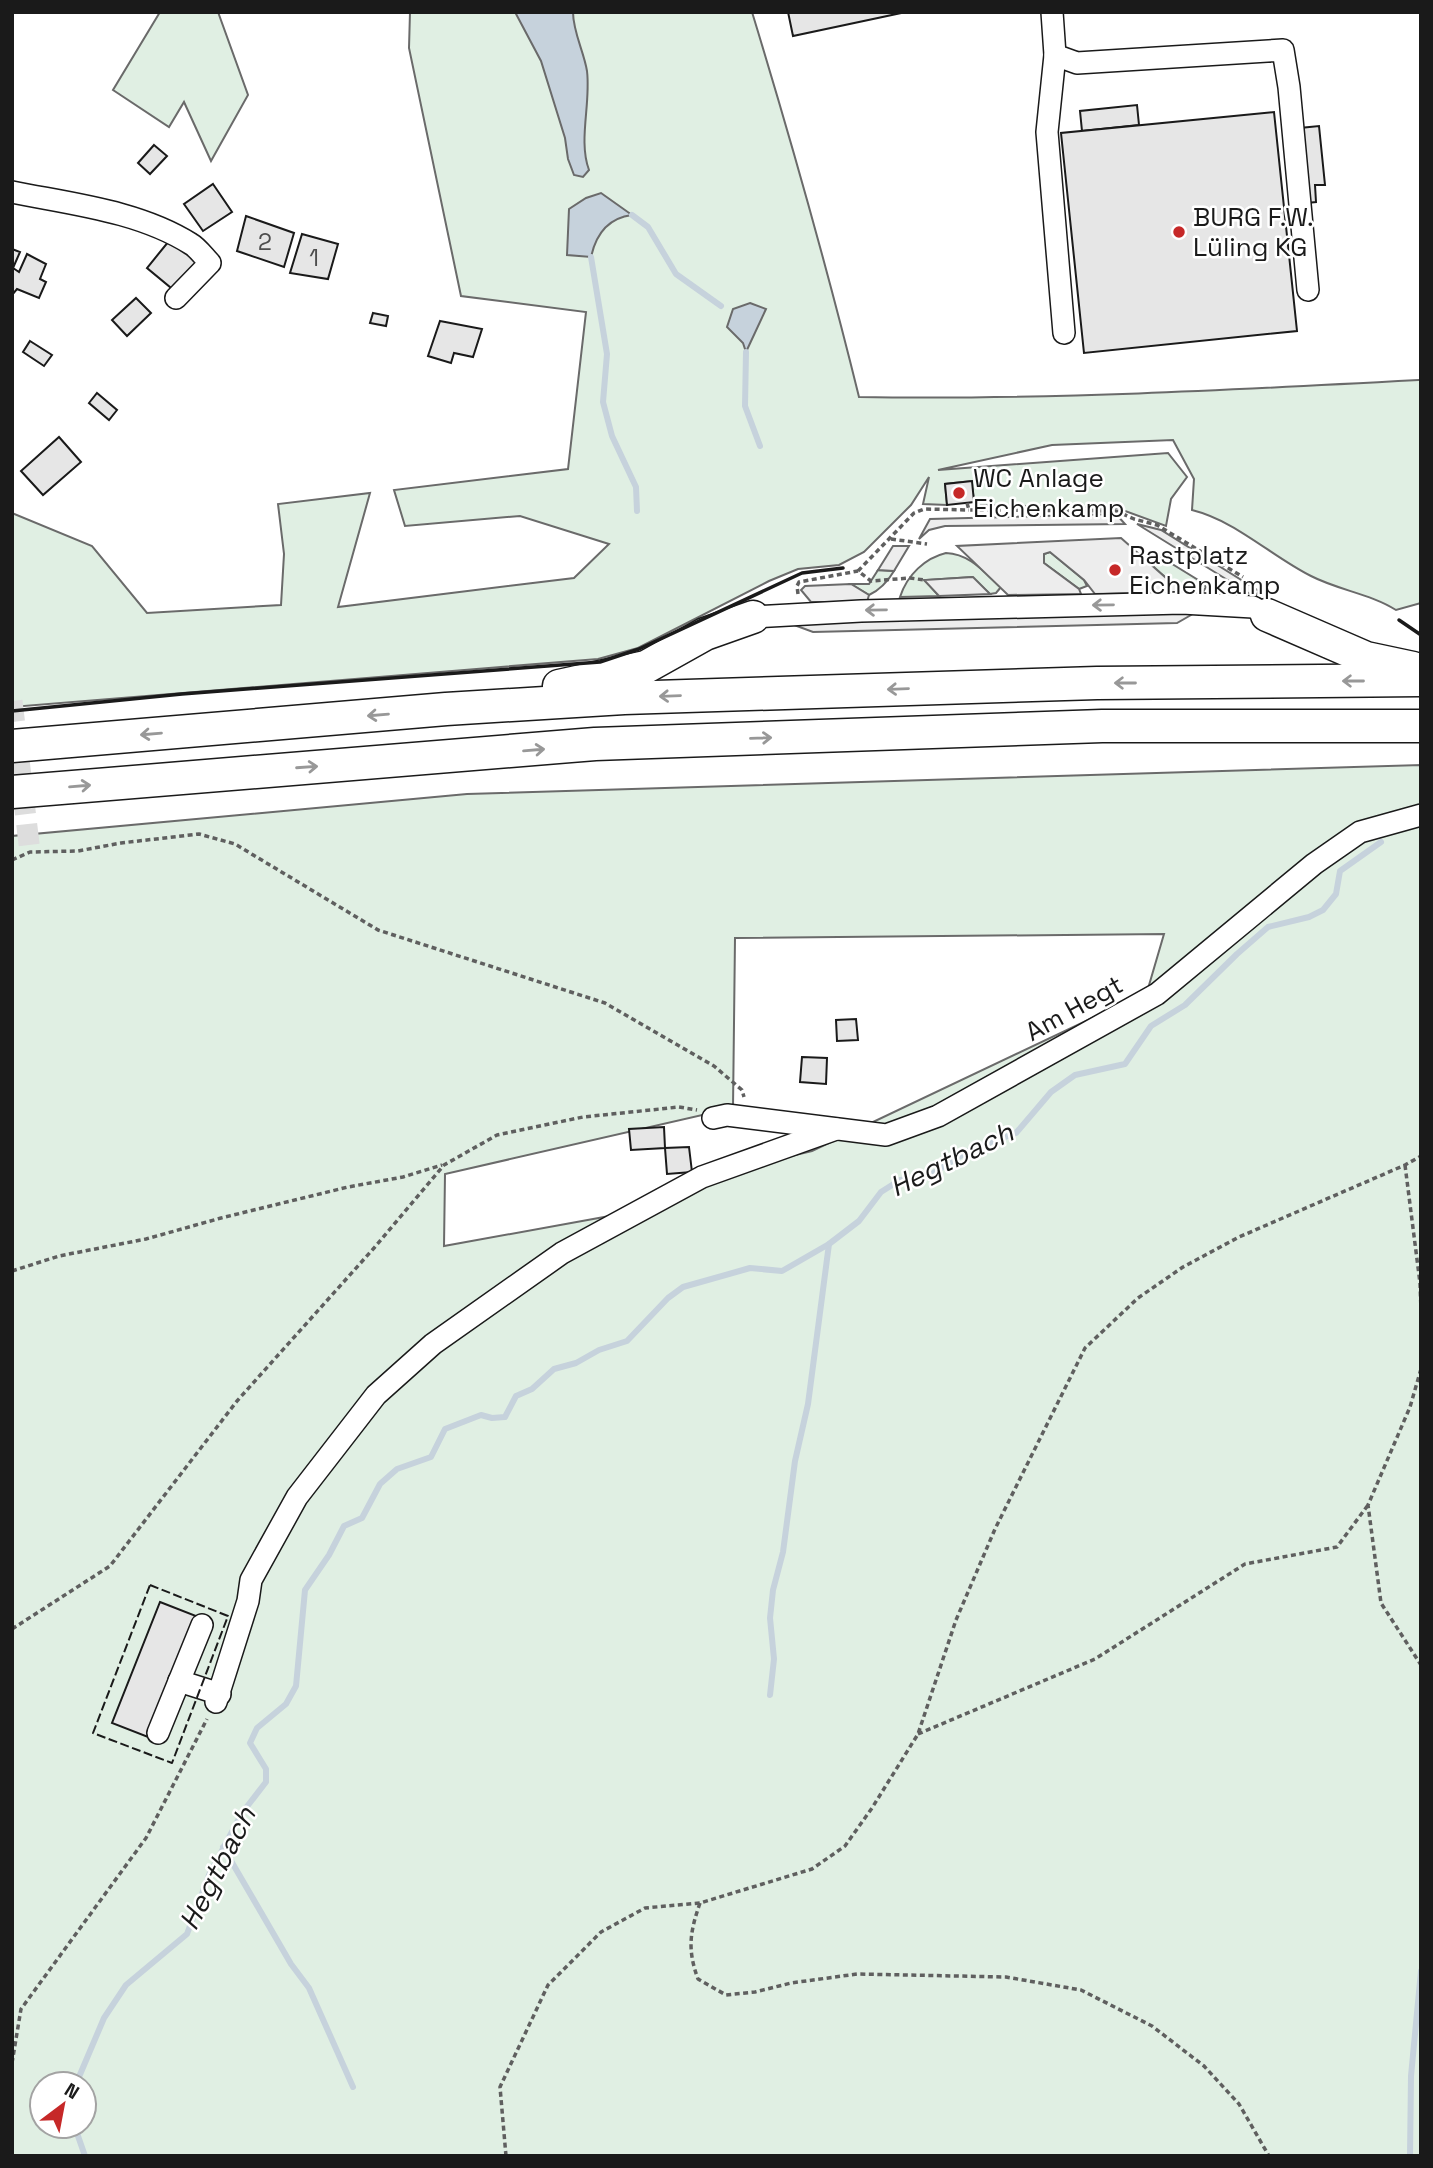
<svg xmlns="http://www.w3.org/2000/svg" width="1433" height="2168" font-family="'Space Grotesk',sans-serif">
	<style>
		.green { fill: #e0efe3; stroke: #6a6a6a; stroke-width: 2; fill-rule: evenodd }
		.parking { fill: #ededed; stroke: #6a6a6a; stroke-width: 2 }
		.water { fill: #c6d2dc; stroke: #6a6a6a; stroke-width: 2 }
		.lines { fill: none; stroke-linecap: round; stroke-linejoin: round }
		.stream { stroke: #c6d2dc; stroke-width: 6 }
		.building { fill: #e6e6e6; stroke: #1a1a1a; stroke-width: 2 }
		.minor-tunnel { stroke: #ddd; stroke-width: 21; stroke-dasharray: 21 10; stroke-linecap: butt }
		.minor-casing { stroke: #1a1a1a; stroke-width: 24 }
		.highway-casing { stroke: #1a1a1a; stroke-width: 35 }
		.path { stroke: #5f5f5f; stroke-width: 3.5; stroke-dasharray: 5 3.5; stroke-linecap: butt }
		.minor { stroke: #fff; stroke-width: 21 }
		.highway { stroke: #fff; stroke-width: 32 }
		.fence { stroke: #1a1a1a; stroke-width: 2; stroke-dasharray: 9 3.5; stroke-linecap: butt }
		.wall { stroke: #1a1a1a; stroke-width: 3.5 }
		.oneway { stroke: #989898 }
		.poi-dot { fill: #c62828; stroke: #fff; stroke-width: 2.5 }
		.labels { text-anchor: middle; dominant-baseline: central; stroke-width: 5; stroke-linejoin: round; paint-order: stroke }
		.number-label { font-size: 23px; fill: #4d4d4d }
		.poi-label { font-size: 26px; fill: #1a1a1a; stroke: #fff; text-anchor: start }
		.street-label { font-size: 26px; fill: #1a1a1a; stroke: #fff }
		.water-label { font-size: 28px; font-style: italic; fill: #1a1a1a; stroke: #fff }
	</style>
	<rect width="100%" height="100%" fill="#fff"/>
	<g class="green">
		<polygon points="160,12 218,12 248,95 211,161 184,102 169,127 113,90"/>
		<path d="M410,12H752C791,140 827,267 859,397C1046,400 1233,390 1421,380V603L1396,610C1371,594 1338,590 1311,576C1271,556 1236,521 1192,510L1194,479L1173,440L1052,445L938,470L1168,453L1187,477L1171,499L1166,526L1117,508L975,505L971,481L945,484L947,505L923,504L929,477L911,505L864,552L839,565L798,569L769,581L638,648L598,659L12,707V513L92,546L147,613L281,605L284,554L278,504L370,493L338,607L574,578L609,544L520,516L405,526L394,490L568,469L586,312L461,296L409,48Z"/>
		<path d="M1151,551L1203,583L1206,587L1203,592C1176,591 1165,577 1146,560V554Z"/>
		<polygon points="1050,552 1084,580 1087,586 1079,589 1044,563 1044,554"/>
		<path d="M946,553C970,554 984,572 1001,587L996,593L990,594L972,577L925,580L939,596L900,597C907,575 925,558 946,553Z"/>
		<path d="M878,570L894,571C888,581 880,590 869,595L851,584H869Z"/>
		<path d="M1421,765V2156H12V836L467,794ZM1164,934L1147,992L812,1151L682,1182L615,1215L444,1246L445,1174L733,1108L735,938ZM42,2084H84V2126H42Z"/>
	</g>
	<g class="parking">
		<polygon points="1116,514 1125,524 945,526 929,530 919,539 930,519"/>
		<polygon points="1137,524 1161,530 1259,591 1255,597"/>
		<polygon points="1121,538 1166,578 1186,592 1095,594 1084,580 1050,552 1044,554 1044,563 1079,589 1081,594 1008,595 957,546"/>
		<polygon points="893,546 909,546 894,571 878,570"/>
		<polygon points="973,577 990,594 939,596 924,580"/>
		<polygon points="851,584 869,595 867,602 811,602 801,590 805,586"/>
		<polygon points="1198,611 1177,623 813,632 786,622"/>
	</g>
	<g class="water">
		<path d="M515,12H573C573,32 584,52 587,71C591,104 578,140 589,170L583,177L574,175L568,159L565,138L541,61Z"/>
		<path d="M601,193L632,215C608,218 596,234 591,257L567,255L569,209L586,198Z"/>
		<polygon points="750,303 766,309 746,352 743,343 727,327 733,309"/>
	</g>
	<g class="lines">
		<g class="stream">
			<polyline points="632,215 648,227 676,274 721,306"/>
			<polyline points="591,257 607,354 603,402 612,436 636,487 637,511"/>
			<polyline points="746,352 745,406 760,446"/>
			<polyline points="770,1695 774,1659 770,1618 773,1590 783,1552 795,1461 808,1404 829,1244"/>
			<polyline points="223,1847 291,1964 309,1988 353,2087"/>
			<polyline points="76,2084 104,2018 126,1985 187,1934 209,1875 242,1813 266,1782 266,1769 250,1743 257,1728 286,1704 296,1686 305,1590 329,1555 344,1526 362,1518 380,1484 397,1469 431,1457 445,1429 481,1415 492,1418 505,1417 516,1396 532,1389 554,1369 576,1363 599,1350 627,1341 668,1298 683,1287 750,1268 782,1271 829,1244 859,1221 881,1192 900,1180 927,1177 970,1150 1016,1133 1051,1092 1075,1075 1125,1064 1151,1026 1185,1005 1237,954 1268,927 1309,917 1323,910 1336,894 1340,871 1381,842"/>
			<polyline points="77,2126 78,2136 85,2156"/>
			<polyline points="1410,2156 1411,2076 1421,1971"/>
		</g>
	</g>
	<g class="building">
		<polygon points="788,12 906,12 793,36"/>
		<polygon points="1137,105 1139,125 1082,131 1080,111"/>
		<polygon points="1274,112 1297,331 1084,353 1061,133"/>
		<polygon points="1319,126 1325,185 1315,185 1316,202 1307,203 1300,128"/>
		<polygon points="154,145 167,156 150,174 138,163"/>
		<polygon points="213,184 232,212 203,231 184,204"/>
		<polygon points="246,216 294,233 284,267 237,251"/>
		<polygon points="302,234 338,244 328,279 290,273"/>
		<polygon points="173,236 202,260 176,292 147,268"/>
		<polygon points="12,249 20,252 13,268 19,272 27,254 46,264 40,279 46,282 39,298 17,289 12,295"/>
		<polygon points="136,298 151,313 127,336 112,320"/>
		<polygon points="373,313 388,316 386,326 370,323"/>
		<polygon points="440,321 482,329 473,357 454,353 451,363 428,356"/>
		<polygon points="30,341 52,355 44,366 23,352"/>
		<polygon points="97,393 117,410 109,420 89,403"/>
		<polygon points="59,437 81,462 43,495 21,471"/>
		<polygon points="972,481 974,502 947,505 945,484"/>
		<polygon points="856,1019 858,1040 837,1041 836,1020"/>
		<polygon points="802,1057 827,1058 826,1084 800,1082"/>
		<polygon points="664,1127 665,1148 631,1150 629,1129"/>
		<polygon points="689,1147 692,1172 667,1174 665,1148"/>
		<polygon points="160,1602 196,1616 148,1737 112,1723"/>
	</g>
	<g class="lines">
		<polyline class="minor-tunnel" points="12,701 30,852"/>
		<g class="minor-casing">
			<g id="minor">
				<polyline points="1052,12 1055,55 1077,63 1283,50 1289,87 1308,290"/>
				<polyline points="1055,55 1047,132 1064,333"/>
				<path d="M12,192C71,204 139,211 191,244C198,248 204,257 210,263L176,298"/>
				<polyline points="753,617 861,611 1182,603 1253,607 1267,615"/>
				<polyline points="713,1118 727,1115 886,1135 938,1116 1157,994 1314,864 1360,832 1421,815"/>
				<polyline points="179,1681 220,1694"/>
				<polyline points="216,1702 248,1601 251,1580 297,1497 376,1395 433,1344 562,1253 702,1177 836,1129"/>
				<polyline points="158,1733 202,1625"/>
			</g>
		</g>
		<g class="highway-casing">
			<g id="highway">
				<polyline points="1267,615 1366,658 1413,668"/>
				<polyline points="559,686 646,667 705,634 753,617"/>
				<polyline points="12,746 446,709 624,698 1097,683 1421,680"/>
				<polyline points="12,792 595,744 1102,726 1421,726"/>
			</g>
		</g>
		<g class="path">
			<polyline points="967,503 969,510 1116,511 1134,519 1157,525 1243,577"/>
			<polyline points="891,539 927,544"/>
			<polyline points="858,571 914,513 924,509 969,510"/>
			<polyline points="798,594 797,586 799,582 858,571 871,581 910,578 924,580"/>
			<polyline points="12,860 30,852 78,851 121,843 199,834 235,844 378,930 605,1003 714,1066 742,1090 744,1097"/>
			<polyline points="1405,1165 1420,1283 1421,1310"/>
			<polyline points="12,1271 59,1256 146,1239 221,1218 348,1187 403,1177 442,1165"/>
			<polyline points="1421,1369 1410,1407 1368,1505 1381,1603 1421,1665"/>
			<polyline points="12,1629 110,1566 237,1401 374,1248 444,1165 497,1135 583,1117 679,1107 697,1110"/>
			<polyline points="918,1734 1095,1659 1245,1564 1337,1547 1368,1505"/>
			<path d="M700,1903C690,1932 687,1949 698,1979L726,1995L755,1992L791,1983L857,1974L1006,1977L1081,1990L1152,2026L1204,2066L1239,2104L1269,2156"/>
			<polyline points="12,2063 21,2009 146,1838 207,1719"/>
			<polyline points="506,2156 500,2087 548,1985 601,1932 645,1908 700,1903 812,1869 845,1846 872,1808 918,1734 956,1620 995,1529 1085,1348 1138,1298 1183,1267 1239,1237 1405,1165 1421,1156"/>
		</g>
		<use href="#minor" class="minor"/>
		<use href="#highway" class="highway"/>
		<polygon class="fence" points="150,1585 228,1616 172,1763 93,1733"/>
		<g class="wall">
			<polyline points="1399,620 1421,635"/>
			<polyline points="12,711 182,694 600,662 639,649 802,573 843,568"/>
		</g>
	</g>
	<defs><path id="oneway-shaft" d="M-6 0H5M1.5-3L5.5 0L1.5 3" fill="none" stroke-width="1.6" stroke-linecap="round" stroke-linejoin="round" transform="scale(1.75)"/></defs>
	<g class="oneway">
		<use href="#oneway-shaft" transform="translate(1103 605) rotate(179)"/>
		<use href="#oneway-shaft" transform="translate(876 610) rotate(179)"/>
		<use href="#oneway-shaft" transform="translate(1353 681) rotate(180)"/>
		<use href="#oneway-shaft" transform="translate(1125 683) rotate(180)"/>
		<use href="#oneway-shaft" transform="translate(898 689) rotate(178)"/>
		<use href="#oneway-shaft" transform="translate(670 696) rotate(178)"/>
		<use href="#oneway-shaft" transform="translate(378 715) rotate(175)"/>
		<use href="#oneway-shaft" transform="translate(151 734) rotate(175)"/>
		<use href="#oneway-shaft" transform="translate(761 738) rotate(-2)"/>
		<use href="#oneway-shaft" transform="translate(534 750) rotate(-5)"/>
		<use href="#oneway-shaft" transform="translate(307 767) rotate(-4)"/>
		<use href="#oneway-shaft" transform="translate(80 786) rotate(-5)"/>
	</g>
	<g class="poi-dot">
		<circle cx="1179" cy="232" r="7"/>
		<circle cx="959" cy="493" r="7"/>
		<circle cx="1115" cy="570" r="7"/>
	</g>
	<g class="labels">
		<g class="number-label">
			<text x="265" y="242">2</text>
			<text x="314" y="258">1</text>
		</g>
		<g class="poi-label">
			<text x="1193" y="217">BURG F.W.<tspan x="1193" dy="30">Lüling KG</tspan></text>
			<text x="973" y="478">WC Anlage<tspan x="973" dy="30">Eichenkamp</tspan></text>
			<text x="1129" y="555">Rastplatz<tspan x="1129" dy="30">Eichenkamp</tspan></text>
		</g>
		<g class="street-label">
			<text transform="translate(1074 1008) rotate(-29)">Am Hegt</text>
		</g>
		<g class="water-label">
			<text transform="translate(951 1159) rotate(-26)">Hegtbach</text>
			<text transform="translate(217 1868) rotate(-63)">Hegtbach</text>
		</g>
	</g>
	<rect width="1433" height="2168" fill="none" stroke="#1a1a1a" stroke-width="28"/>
	<g transform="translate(63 2105) rotate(32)"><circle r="33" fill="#ffffff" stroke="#a3a3a3" stroke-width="2"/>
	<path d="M0-5L12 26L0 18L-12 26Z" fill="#c62828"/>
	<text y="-10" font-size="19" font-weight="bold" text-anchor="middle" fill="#1a1a1a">N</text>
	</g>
</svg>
